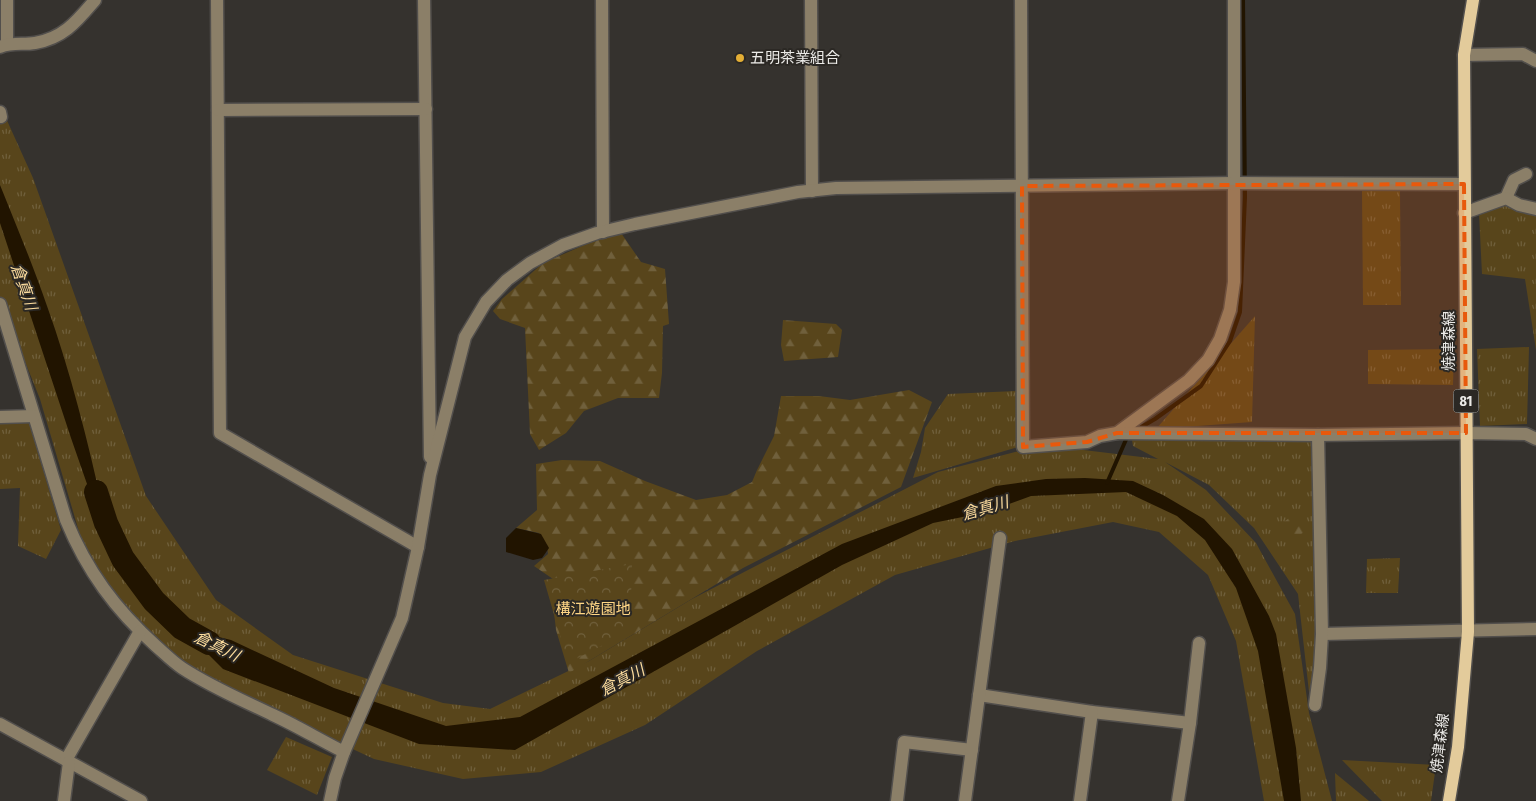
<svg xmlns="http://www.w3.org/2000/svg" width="1536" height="801" font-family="'Fira Sans Condensed','Noto Sans JP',sans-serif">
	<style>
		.grass { fill: url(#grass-tufts) }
		.forest { fill: url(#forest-firs) }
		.park { fill: url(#park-crowns) }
		.water { fill: #211400 }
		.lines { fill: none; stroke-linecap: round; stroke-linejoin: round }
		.stream { stroke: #211400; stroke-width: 4 }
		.river { stroke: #211400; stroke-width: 24 }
		.minor-casing { stroke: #524f4c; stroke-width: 15 }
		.major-casing { stroke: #524f4c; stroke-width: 15 }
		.minor { stroke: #8b7f68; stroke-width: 12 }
		.major { stroke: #e3cb9b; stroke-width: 12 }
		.marked { fill: #e8590c; fill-opacity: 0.2; stroke: #e8590c; stroke-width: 4; stroke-dasharray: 10 6; stroke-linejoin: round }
		.poi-dot { fill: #e3ae35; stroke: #2b2824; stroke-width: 2 }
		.labels { text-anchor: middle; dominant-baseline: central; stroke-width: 4; stroke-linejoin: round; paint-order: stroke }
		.shield { fill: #2b2824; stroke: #b1b0ac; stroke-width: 1 }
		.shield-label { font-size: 14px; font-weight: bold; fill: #ebeae7 }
		.poi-label { font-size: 15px; fill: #ebeae7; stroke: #2b2824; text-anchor: start }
		.street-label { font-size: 15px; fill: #ebeae7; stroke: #2b2824 }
		.park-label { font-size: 15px; fill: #ffd685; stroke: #2b2824 }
		.water-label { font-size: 16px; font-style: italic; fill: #fcdc9d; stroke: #2b2824 }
	</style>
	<defs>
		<pattern id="grass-tufts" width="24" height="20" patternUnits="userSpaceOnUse" patternTransform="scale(1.25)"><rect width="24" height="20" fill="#58451b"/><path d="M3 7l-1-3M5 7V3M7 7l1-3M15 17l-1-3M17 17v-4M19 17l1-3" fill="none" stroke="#70603c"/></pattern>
		<pattern id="forest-firs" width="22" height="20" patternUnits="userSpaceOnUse" patternTransform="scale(1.25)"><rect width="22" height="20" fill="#58451b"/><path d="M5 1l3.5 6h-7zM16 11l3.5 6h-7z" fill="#70603c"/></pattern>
		<pattern id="park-crowns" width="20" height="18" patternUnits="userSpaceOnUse" patternTransform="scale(1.25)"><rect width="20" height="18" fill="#58451b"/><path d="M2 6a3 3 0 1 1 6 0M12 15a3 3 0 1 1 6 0" fill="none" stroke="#70603c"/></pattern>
	</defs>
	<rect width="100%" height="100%" fill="#35322e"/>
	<g class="grass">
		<polygon points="0,105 33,178 146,496 216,600 293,655 443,703 490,709 589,661 692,599 938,472 1042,445 1158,459 1133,446 1132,440 1313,439 1316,649 1310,701 1298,594 1254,528 1209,485 1165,462 1206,490 1256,543 1295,614 1309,713 1332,801 1264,801 1236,641 1208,575 1159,532 1113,522 1015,541 895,575 757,651 645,725 541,772 463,779 374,759 188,672 112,600 80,535 40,399 0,299"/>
		<polygon points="1362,191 1400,191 1401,305 1363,305"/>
		<polygon points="1510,200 1536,209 1536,350 1525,279 1482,274 1479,213"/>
		<polygon points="1255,316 1252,422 1156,429"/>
		<polygon points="1529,347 1527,424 1480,426 1477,349"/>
		<polygon points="1454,349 1453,385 1368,384 1368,350"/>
		<polygon points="1016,391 1018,447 913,478 921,452 925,428 948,394"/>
		<polygon points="29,423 61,530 46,559 18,546 20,488 0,489 0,424"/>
		<polygon points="1400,558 1398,593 1366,593 1367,559"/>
		<polygon points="286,737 332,757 317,795 267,770"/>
		<polygon points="1342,760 1436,765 1431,801 1382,801"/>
		<polygon points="1335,773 1369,801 1336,801"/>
	</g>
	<g class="forest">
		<polygon points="619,230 641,262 665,269 669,324 663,326 662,373 659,398 618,398 584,411 566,433 539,450 530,434 525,328 500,319 493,311 502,299 543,263"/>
		<polygon points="783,320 836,324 842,330 838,357 784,361 781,345"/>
		<polygon points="909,390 932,402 901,487 743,568 569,673 556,630 553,603 553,579 534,566 548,554 547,546 539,533 516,528 537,510 536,464 562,460 600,461 645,481 696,500 727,495 752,482 757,470 774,436 781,396 819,396 850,400"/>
		<polygon points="1289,518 1303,518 1305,532 1293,538 1280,538 1280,525"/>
	</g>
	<polygon class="park" points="632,564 630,631 568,663 544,580"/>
	<g class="water">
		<path d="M0,185C16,225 33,265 47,306C72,376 90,450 106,523L102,527L71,438L0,223Z"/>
		<polygon points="1085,478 1133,481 1163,495 1204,519 1232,549 1269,616 1276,634 1296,748 1301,801 1284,801 1258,651 1236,588 1205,540 1177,516 1126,492 1031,496 987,512 933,523 842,565 515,750 419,744 223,669 182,628 231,640 334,688 446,726 520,717 842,544 996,486 1046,479"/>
		<polygon points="516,528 541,534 549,548 542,558 533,560 506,552 506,538"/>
	</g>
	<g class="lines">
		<g class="stream">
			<polyline points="1138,429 1155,419 1201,386 1230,341 1240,312 1245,197 1243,0"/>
			<polyline points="1107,483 1128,435"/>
		</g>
		<polyline class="river" points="96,492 106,523 123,559 154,601 182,628 209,643"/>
		<g class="minor-casing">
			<g id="minor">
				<polyline points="7,0 7,44"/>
				<polyline points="217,0 220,433 418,547"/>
				<polyline points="424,0 430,457"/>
				<polyline points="602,0 603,232"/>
				<polyline points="811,0 812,191"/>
				<polyline points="1021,0 1023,447 1087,442 1100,436 1117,433 1189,380 1208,360 1220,339 1230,310 1234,282 1234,0"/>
				<path d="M0,47C12,42 23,45 35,43C64,38 77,21 95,0"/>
				<polyline points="1464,55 1523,54 1536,61"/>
				<polyline points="218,110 426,109"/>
				<polyline points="0,112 1,117"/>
				<polyline points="1506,198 1514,180 1526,174"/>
				<polyline points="1464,213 1506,198 1519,205 1536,209"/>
				<path d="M0,304L66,520C87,571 115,609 156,646C164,653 173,662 182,668C211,687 242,700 273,715C297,726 320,740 344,752"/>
				<polyline points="0,417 34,416"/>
				<polyline points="1117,433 1318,435 1466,433 1526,434 1536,439"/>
				<polyline points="1322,634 1536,629"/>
				<polyline points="979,695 1092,712 1190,723"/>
				<polyline points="1315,705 1320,668 1322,634 1318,435"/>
				<polyline points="0,724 141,801"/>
				<polyline points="66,760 140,631"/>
				<polyline points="64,801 69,762"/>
				<polyline points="330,801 335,778 344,752 402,618 418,547 430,475 465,337 486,302 507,280 530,263 563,245 597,233 635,224 798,192 836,188 1235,183 1464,184"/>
				<polyline points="897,801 904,742 972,750"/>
				<polyline points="965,801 1000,538"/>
				<polyline points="1080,801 1092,712"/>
				<polyline points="1178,801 1190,723 1199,643"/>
			</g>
		</g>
		<g class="major-casing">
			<polyline id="major" points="1449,801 1458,747 1468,632 1464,55 1473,0"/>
		</g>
		<use href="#minor" class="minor"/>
		<use href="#major" class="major"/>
	</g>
	<path class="marked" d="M1464,184L1466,433H1117L1087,442L1023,447L1022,186Z"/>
	<circle class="poi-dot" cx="740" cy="58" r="5"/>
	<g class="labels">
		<rect class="shield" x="1453.5" y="389.5" width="25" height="23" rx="4"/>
		<g class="shield-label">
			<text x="1466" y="401">81</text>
		</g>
		<g class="poi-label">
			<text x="750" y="58">五明茶業組合</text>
		</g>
		<g class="street-label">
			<text transform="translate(1449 341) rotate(-90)">焼津森線</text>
			<text transform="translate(1440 743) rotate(-83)">焼津森線</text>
		</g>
		<g class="park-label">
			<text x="593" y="609">構江遊園地</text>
		</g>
		<g class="water-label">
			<text transform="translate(24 287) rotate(71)">倉真川</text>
			<text transform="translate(985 508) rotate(-16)">倉真川</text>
			<text transform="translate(217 646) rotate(26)">倉真川</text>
			<text transform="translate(622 680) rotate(-28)">倉真川</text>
		</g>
	</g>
</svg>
